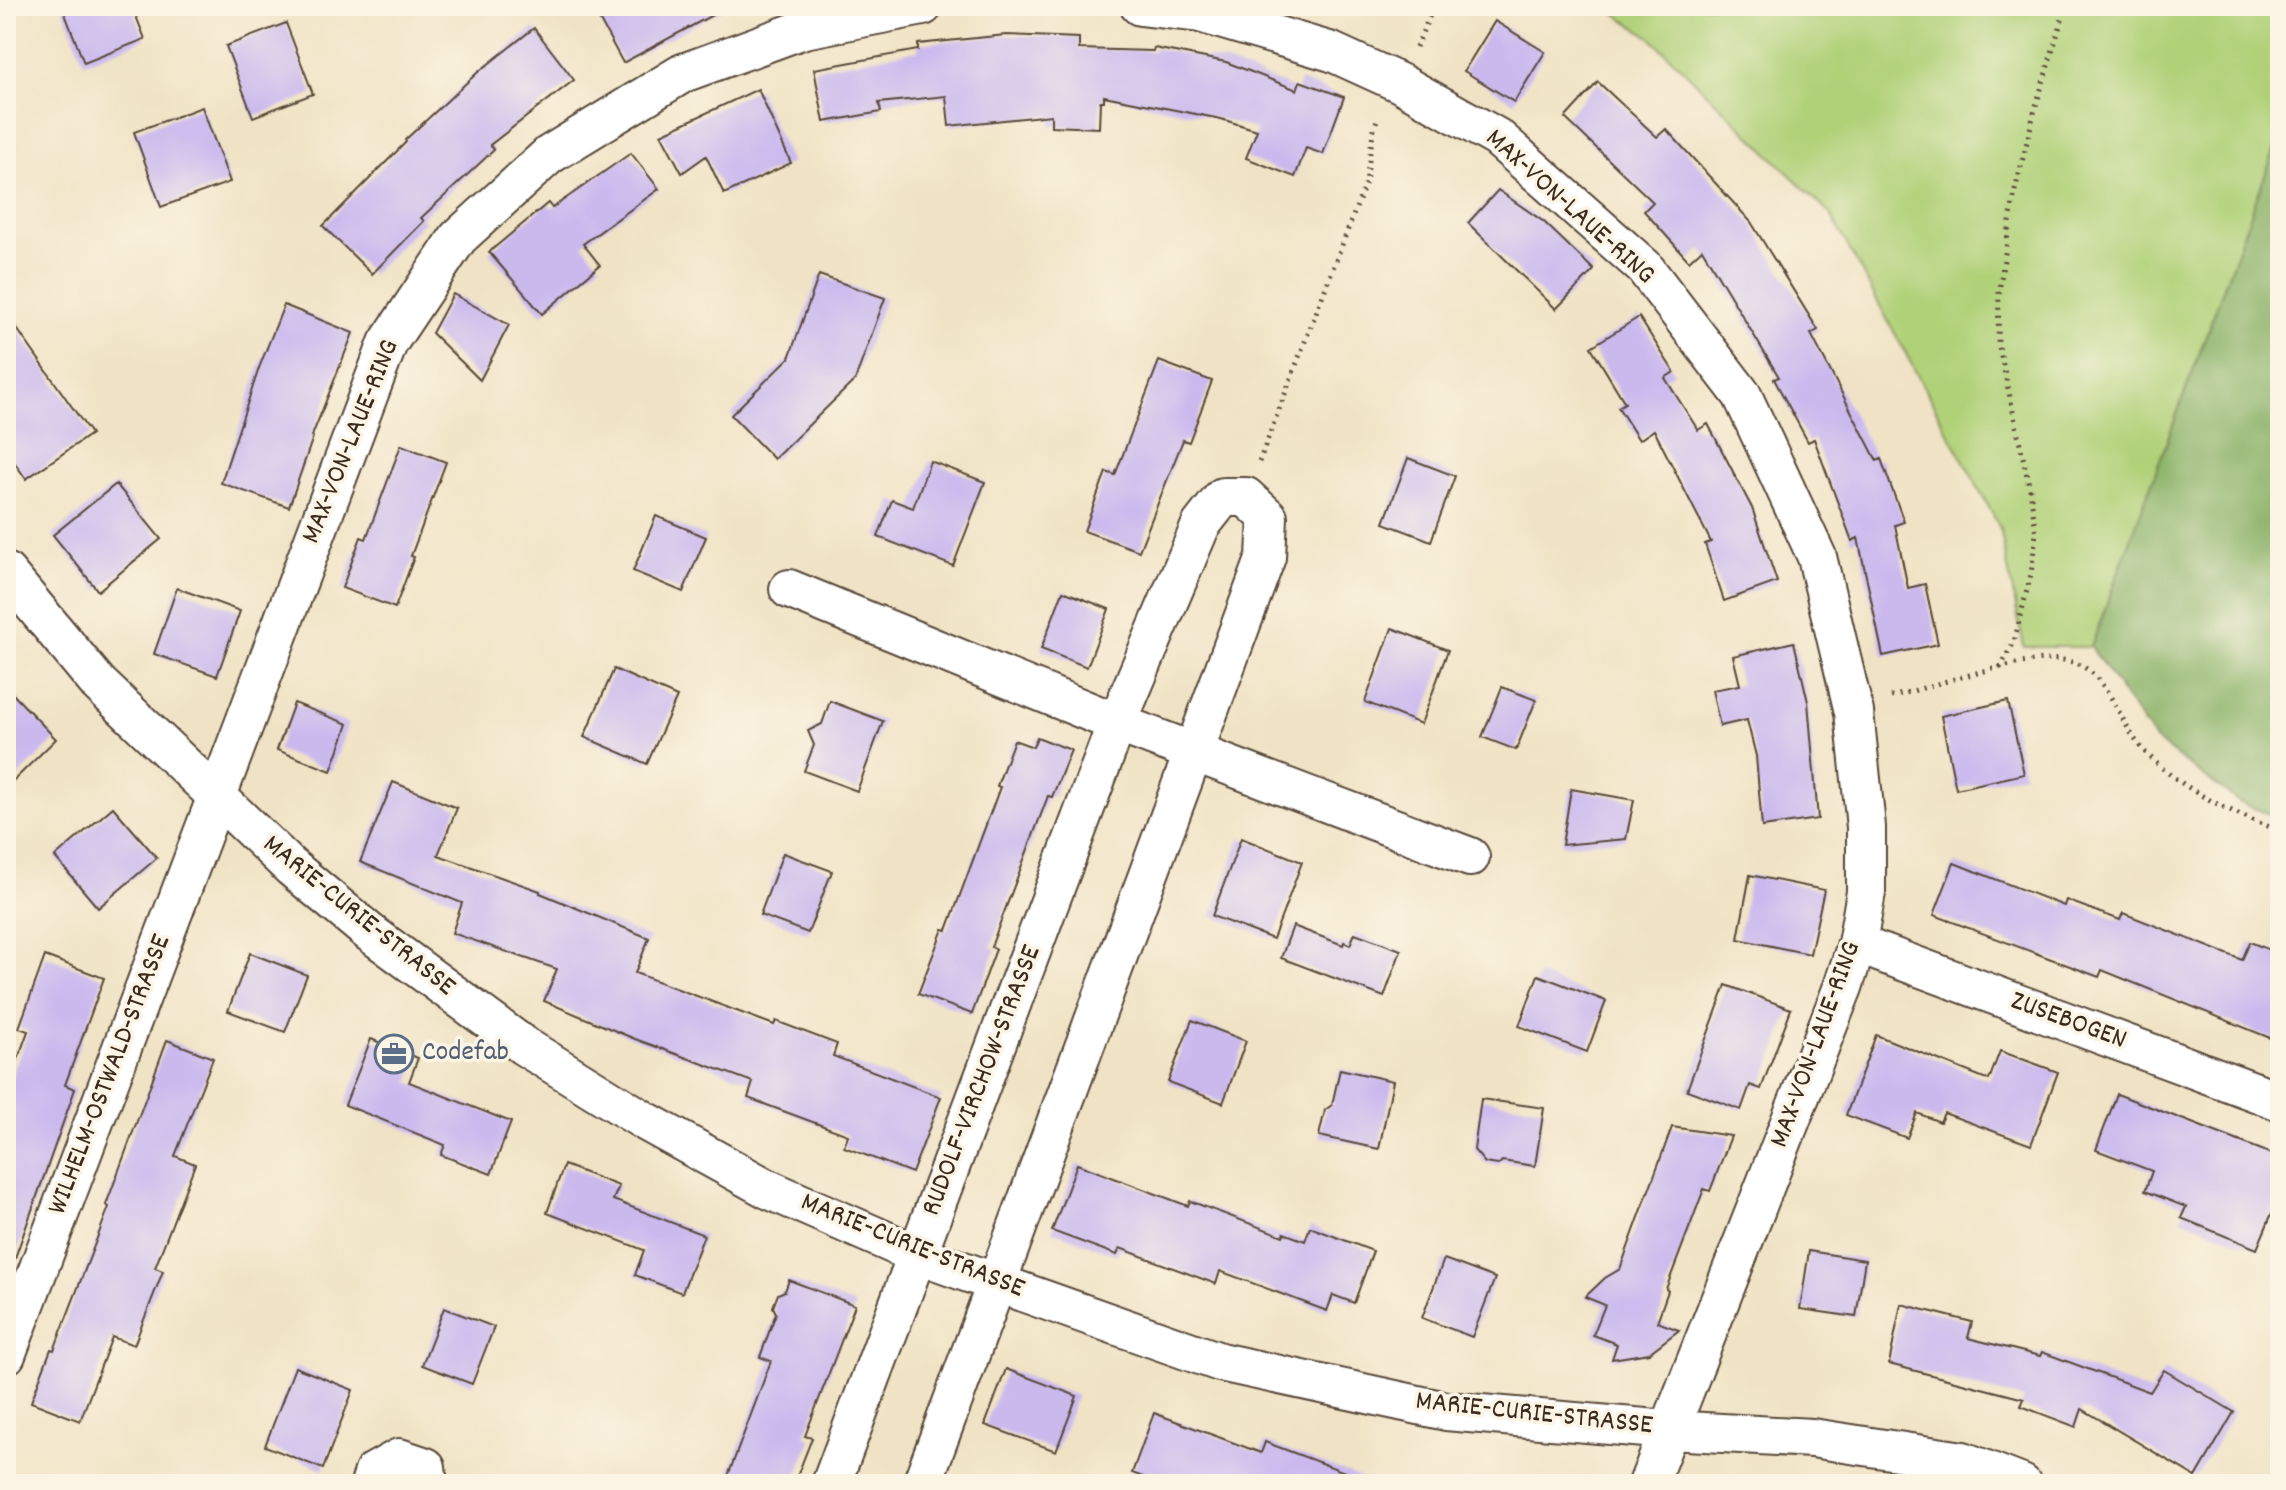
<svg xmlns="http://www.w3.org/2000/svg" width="2286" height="1490" font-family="Dekko,sans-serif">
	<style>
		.green { fill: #b1d179; stroke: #767e4c; stroke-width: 2 }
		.forest { fill: #8cb369; stroke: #646e44; stroke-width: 2 }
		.building { fill: #cbb9ee }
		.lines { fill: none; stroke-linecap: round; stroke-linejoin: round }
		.minor-casing { stroke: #564637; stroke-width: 42 }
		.path { stroke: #564637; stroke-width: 5; stroke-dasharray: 2 6; stroke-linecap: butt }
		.minor { stroke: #fff; stroke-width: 38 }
		.labels { text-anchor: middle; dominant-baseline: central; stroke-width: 7; stroke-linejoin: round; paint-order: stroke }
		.street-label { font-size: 28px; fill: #3b2a1e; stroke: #fcf5e5 }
		.service-label { font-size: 28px; fill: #4e5e75; stroke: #fcf5e5; text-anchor: start }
	</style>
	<rect width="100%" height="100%" fill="#fcf5e5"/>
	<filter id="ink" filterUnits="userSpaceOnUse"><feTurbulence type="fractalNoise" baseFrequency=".0125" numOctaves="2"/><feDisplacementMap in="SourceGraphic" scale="16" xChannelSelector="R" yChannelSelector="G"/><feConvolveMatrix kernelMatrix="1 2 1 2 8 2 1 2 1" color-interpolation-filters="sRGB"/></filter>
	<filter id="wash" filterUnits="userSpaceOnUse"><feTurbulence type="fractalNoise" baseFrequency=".006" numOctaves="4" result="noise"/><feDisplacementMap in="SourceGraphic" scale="32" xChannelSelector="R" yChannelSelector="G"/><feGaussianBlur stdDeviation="1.8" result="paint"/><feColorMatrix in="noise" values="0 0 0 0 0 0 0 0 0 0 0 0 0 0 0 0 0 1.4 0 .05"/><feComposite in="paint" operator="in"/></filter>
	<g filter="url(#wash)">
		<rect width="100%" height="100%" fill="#f0e3c5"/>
		<polygon class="green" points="1604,6 2280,6 2280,135 2091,647 2024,647 2000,528 1831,215 1650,37"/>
		<polygon class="forest" points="2280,135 2280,818 2240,803 2155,740 2091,647"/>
		<g id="blocks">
			<g class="building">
				<polygon points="62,6 132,6 145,39 84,63"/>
				<polygon points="592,6 729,6 623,63"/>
				<polygon points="1495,21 1545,52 1514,102 1464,71"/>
				<polygon points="286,23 313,94 253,117 226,46"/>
				<polygon points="534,28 574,80 490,145 494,150 421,218 424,221 372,274 323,226 406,142 405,140 477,73"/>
				<polygon points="1006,35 1079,38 1079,49 1153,51 1154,48 1226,62 1297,90 1300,81 1344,97 1323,154 1306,148 1295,177 1246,158 1257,130 1221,119 1104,96 1104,101 1100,101 1099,128 1051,126 1051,115 949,126 946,96 879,103 881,112 824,122 814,69 918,50 918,44"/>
				<polygon points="1598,82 1657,137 1666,129 1751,222 1818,330 1811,334 1877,461 1881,459 1904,522 1895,525 1908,588 1925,584 1938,644 1883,656 1858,538 1852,541 1814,439 1808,442 1774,379 1779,377 1702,249 1689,261 1644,211 1653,202 1565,118"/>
				<polygon points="758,89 791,163 724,194 706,156 682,173 661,134"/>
				<polygon points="202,107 230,182 161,207 134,132"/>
				<polygon points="631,153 659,189 583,244 600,265 542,314 489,252 548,203 552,208"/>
				<polygon points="1498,190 1544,222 1594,270 1556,309 1468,223"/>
				<polygon points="819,275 885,298 855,380 774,459 731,415 789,358"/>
				<polygon points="453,294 509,325 480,380 432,333"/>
				<polygon points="284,305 353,333 312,436 313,437 289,507 221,483 259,368"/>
				<polygon points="6,313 91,434 26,479 6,450"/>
				<polygon points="1639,317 1674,372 1665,378 1698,430 1708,424 1752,508 1777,582 1724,601 1705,544 1711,542 1654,430 1639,440 1618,407 1625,403 1591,347"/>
				<polygon points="1159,361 1212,381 1189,442 1183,440 1139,551 1084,531 1106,472 1115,475"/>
				<polygon points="401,445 446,462 411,556 414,557 395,608 342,588 361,537 366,539"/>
				<polygon points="1408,458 1455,476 1431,541 1384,523"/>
				<polygon points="930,461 985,482 953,566 878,537 892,500 913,508"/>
				<polygon points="116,484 161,539 98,591 53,535"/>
				<polygon points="656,516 706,537 683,592 633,571"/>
				<polygon points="177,588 240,611 217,676 154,654"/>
				<polygon points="1063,591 1109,609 1087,667 1041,649"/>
				<polygon points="1392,628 1448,650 1421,724 1365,702"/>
				<polygon points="1794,642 1808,702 1818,819 1762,827 1756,756 1747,720 1720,726 1712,690 1740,685 1733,656"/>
				<polygon points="614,669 677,697 647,764 584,737"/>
				<polygon points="6,687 56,739 6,788"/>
				<polygon points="1502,687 1536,700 1516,750 1482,737"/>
				<polygon points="830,701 883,721 857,791 804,771 814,745 808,731 822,724"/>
				<polygon points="2008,701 2024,774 1956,789 1941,716"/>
				<polygon points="294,703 348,724 331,771 277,750"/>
				<polygon points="1037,737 1071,750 1052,797 1048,796 991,947 996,949 972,1014 918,994 943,929 947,930 1000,787 997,786 1014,740 1033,747"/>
				<polygon points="393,782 457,808 438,855 540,891 540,893 649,938 635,973 774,1025 776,1021 837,1044 833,1056 941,1097 912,1173 844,1147 848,1135 748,1098 753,1082 635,1039 544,1001 557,969 452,933 462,903 360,862"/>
				<polygon points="1571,789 1634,800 1626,839 1562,845"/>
				<polygon points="113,807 157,858 98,908 55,857"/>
				<polygon points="1241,838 1302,862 1273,939 1212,916"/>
				<polygon points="783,853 832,871 808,933 760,915"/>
				<polygon points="1954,863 2064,906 2066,900 2120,920 2123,913 2242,960 2250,942 2280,954 2280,1042 2102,970 2099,977 1934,915"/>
				<polygon points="1750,875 1824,890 1810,954 1738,939"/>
				<polygon points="1293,926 1343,945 1344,942 1350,945 1355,933 1401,950 1384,997 1281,958"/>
				<polygon points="250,953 307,975 285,1032 228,1011"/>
				<polygon points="45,956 104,978 65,1085 75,1089 11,1269 6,1268 6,1092 28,1031 19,1028"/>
				<polygon points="1538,975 1606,1001 1587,1052 1519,1026"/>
				<polygon points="1726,985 1791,1009 1761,1089 1750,1085 1741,1110 1687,1090"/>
				<polygon points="1192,1020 1246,1041 1223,1103 1168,1082"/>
				<polygon points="1876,1035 1989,1080 2000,1051 2058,1072 2031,1145 1944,1113 1940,1122 1917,1113 1907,1138 1846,1115"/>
				<polygon points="371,1039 418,1058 409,1082 511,1122 491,1174 441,1155 445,1145 345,1105"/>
				<polygon points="167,1040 213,1058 175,1156 195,1164 155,1268 163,1271 134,1345 112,1337 80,1421 31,1402 51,1349 54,1350 109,1207 106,1205"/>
				<polygon points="1340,1069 1393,1081 1379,1149 1319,1136 1325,1110 1332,1105"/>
				<polygon points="2117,1094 2280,1157 2280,1194 2257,1249 2181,1218 2186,1207 2145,1191 2152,1171 2096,1150"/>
				<polygon points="1481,1099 1544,1108 1535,1166 1502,1161 1498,1165 1485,1163 1474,1150"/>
				<polygon points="1672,1127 1731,1136 1710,1191 1704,1189 1666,1289 1668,1291 1657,1322 1679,1330 1649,1353 1612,1359 1617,1344 1593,1335 1605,1305 1585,1297 1605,1278 1620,1269"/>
				<polygon points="1077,1164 1188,1206 1190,1201 1283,1236 1284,1233 1305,1241 1310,1227 1373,1251 1354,1303 1333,1295 1327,1311 1220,1271 1216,1284 1120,1248 1117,1255 1052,1231"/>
				<polygon points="564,1165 619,1186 613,1200 704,1235 682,1293 635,1275 644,1250 547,1213"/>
				<polygon points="1809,1251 1865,1260 1856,1317 1800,1309"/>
				<polygon points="1444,1259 1495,1278 1472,1337 1422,1318"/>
				<polygon points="789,1280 855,1305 805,1436 812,1438 794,1484 725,1484 771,1361 760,1357 776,1313 773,1307 778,1294 785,1291"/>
				<polygon points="1901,1304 1972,1322 1968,1338 2040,1356 2042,1352 2150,1392 2164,1370 2234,1412 2196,1477 2082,1409 2076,1427 2021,1406 2024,1399 1889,1364"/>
				<polygon points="444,1308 494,1327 472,1384 422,1365"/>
				<polygon points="295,1367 353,1390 323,1469 265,1446"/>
				<polygon points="1006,1369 1077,1396 1056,1451 985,1425"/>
				<polygon points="1154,1413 1261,1453 1265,1442 1369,1481 1368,1484 1161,1484 1132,1473"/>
			</g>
		</g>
	</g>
	<g filter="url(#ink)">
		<use href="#blocks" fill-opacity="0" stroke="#564637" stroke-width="2"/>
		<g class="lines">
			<g class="minor-casing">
				<g id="minor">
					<polyline points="1140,6 1200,13 1332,52 1400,83 1498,138 1644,267 1742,395 1817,557 1854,712 1866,827 1866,892 1857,944 1843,987 1648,1484"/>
					<polyline points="6,572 98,683 291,867 369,932 524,1046 645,1121 768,1189 918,1255 1220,1362 1446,1411 1669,1430 1812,1438 1963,1461 2022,1484"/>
					<polyline points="789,589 1117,723 1470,857"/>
					<polyline points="1857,944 2280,1101"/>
					<polyline points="6,1355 388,343 458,238 549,155 683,73 804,29 923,6"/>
					<polyline points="370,1484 374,1472 399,1458 426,1467 428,1484"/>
					<polyline points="831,1484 1117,723 1201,525 1223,497 1246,497 1268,517 1266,557 922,1484"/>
				</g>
			</g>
			<g class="path">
				<polyline points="1416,47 1434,6"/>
				<polyline points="1259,462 1366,182 1373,132 1378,117"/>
				<polyline points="2000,668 2014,642 2031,574 2036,533 2030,490 1998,342 1999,291 2015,191 2035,109 2066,6"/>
				<path d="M1891,697C1930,687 2033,652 2069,661C2109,670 2119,725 2145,752C2184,792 2229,811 2280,831"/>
			</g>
			<use href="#minor" class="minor"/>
		</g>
	</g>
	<defs>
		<g id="office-ring" transform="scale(2)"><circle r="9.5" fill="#fcf5e5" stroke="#5c6f8a" stroke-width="1.5"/><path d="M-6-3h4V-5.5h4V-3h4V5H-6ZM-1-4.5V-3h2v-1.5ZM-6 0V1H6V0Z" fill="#5c6f8a"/></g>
	</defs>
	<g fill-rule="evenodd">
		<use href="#office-ring" x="394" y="1054"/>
	</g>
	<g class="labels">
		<g class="street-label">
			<text transform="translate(1569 208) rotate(42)">MAX-VON-LAUE-RING</text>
			<text transform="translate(352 442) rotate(-68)">MAX-VON-LAUE-RING</text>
			<text transform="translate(358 917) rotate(39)">MARIE-CURIE-STRASSE</text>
			<text transform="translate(2068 1022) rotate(20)">ZUSEBOGEN</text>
			<text transform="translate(1817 1045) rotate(-70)">MAX-VON-LAUE-RING</text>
			<text transform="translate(111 1075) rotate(-69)">WILHELM-OSTWALD-STRASSE</text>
			<text transform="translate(983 1081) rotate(-69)">RUDOLF-VIRCHOW-STRASSE</text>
			<text transform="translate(912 1247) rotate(22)">MARIE-CURIE-STRASSE</text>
			<text transform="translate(1534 1415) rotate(6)">MARIE-CURIE-STRASSE</text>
		</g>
		<g class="service-label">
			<text x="422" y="1054">Codefab</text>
		</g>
	</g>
	<rect width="2286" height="1490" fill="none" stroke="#fcf5e5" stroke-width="32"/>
</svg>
